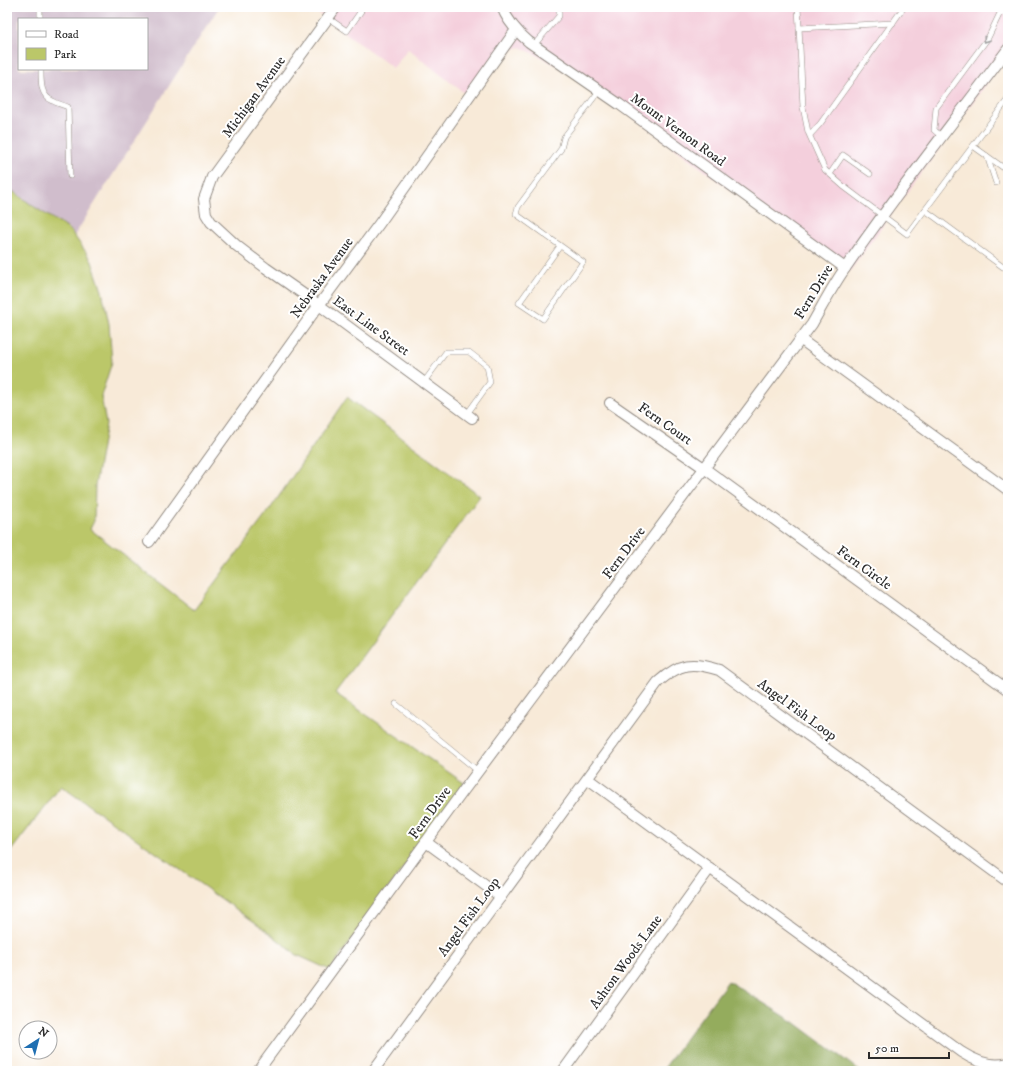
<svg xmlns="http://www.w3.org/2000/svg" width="1015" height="1078" font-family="'IM FELL DW Pica',serif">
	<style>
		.built { fill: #f4cfdc }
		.industrial { fill: #d0bdcc; fill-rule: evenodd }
		.green { fill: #bbc769; stroke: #73794a }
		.forest { fill: #94ac5d; stroke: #606c44 }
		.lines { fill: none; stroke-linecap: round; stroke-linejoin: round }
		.service-casing { stroke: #928a82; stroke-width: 6 }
		.minor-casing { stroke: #928a82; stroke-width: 12 }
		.service { stroke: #fff; stroke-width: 5 }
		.minor { stroke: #fff; stroke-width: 10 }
		.oneway { stroke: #a0a0a0 }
		.labels { text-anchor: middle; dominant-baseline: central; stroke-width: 4; stroke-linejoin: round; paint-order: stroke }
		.street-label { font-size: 14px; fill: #2b2b2b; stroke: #fff }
	</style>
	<rect width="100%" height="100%" fill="#fff"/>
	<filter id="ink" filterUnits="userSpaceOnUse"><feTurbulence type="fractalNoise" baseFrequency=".025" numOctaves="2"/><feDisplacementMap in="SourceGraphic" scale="8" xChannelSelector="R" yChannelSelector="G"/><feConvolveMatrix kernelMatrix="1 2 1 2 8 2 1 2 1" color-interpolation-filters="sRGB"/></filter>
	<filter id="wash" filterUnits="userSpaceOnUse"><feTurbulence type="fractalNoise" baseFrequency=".012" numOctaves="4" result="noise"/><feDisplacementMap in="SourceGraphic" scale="16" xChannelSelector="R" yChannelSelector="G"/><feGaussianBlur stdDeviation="0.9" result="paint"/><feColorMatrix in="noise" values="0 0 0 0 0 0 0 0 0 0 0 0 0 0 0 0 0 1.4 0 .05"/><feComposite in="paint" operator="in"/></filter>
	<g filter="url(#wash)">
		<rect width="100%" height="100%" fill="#f8ead8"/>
		<polygon class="built" points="310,7 1008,7 1008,54 849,272 725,186 585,80 541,57 520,47 504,51 468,96 408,49 393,68"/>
		<path class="industrial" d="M7,7H219L74,236L70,230L36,208L7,187ZM19,19H147V69H19Z"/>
		<polygon class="green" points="7,187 36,208 70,230 91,259 102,291 109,324 112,362 101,396 106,424 95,486 94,521 90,529 194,610 266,515 347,397 480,496 335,693 464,783 330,970 297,955 263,928 61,786 7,856"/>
		<polygon class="forest" points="728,981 794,1022 860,1071 662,1071"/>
	</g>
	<g filter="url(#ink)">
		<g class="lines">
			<g class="service-casing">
				<g id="service">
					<polyline points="40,7 40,19"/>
					<polyline points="798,7 803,107 808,132 825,170 843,186 907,234 1008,99"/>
					<polyline points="328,18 347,31 361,11 356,7"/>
					<polyline points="799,28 893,23"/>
					<polyline points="534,45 559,16 559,7"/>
					<path d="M41,69C41,81 40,96 53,101C58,104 63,105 68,107L70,176"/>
					<polyline points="810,135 820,124 904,7"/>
					<polyline points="942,137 934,130 936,108 988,38 1000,13 1008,11"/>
					<polyline points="973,146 987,156 996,183"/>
					<polyline points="987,156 1008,171"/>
					<polyline points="830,174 843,155 870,174"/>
					<polyline points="925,210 1003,267"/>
					<polyline points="560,246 519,303 543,319 583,262 516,214 518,207 561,149 564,137 599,91"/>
					<polyline points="424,382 446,352 469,352 487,366 490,382 467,414"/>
					<polyline points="396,704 478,771"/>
				</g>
			</g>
			<g class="minor-casing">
				<g id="minor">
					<polyline points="336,7 212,177 204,199 206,214 211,222 237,246 266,268 319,305 472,418"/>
					<path d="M502,7C508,22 517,32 529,42L619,104L845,268"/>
					<polyline points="800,339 1008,490"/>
					<polyline points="610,403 704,468 1008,690"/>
					<polyline points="149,542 311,316 379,224 516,30"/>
					<path d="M588,779L961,1052C975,1061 991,1068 1008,1063"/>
					<polyline points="426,842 501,897"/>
					<path d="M258,1071L464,790L812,324C823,305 833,285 846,267C897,192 954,122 1008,49"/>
					<path d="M373,1071L658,682C680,663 691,661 719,670L1008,882"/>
					<polyline points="563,1071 710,868"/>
				</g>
			</g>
			<use href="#service" class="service"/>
			<use href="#minor" class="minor"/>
		</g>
		<defs><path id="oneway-chevron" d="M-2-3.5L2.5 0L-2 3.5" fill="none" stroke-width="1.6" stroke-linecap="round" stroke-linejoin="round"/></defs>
		<use class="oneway" href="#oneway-chevron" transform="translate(986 40) rotate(124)"/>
	</g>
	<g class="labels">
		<g class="street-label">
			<text transform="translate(254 97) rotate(-54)">Michigan Avenue</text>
			<text transform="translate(678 130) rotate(36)">Mount Vernon Road</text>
			<text transform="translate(322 278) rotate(-54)">Nebraska Avenue</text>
			<text transform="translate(814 292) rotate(-59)">Fern Drive</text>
			<text transform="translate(371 326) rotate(36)">East Line Street</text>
			<text transform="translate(665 424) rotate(35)">Fern Court</text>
			<text transform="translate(624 553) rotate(-53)">Fern Drive</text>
			<text transform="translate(864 568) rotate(36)">Fern Circle</text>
			<text transform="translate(797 710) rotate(36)">Angel Fish Loop</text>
			<text transform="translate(430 813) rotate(-54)">Fern Drive</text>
			<text transform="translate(469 917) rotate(-54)">Angel Fish Loop</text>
			<text transform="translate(626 962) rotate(-54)">Ashton Woods Lane</text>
		</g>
	</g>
	<rect width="1015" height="1078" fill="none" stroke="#fff" stroke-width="24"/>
	<rect x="18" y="18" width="130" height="52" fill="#ffffff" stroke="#aaaaaa"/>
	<rect x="26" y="31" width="20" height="6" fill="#ffffff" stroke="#aaaaaa"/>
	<text x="54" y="38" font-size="12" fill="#2b2b2b">Road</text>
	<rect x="26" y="48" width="20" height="12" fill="#bbc769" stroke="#aaaaaa"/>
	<text x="54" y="58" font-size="12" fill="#2b2b2b">Park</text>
	<g transform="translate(38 1040) rotate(36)"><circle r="19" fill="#ffffff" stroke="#aaaaaa"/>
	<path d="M0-3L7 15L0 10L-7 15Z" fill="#1f6fb2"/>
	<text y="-6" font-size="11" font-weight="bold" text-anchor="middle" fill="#2b2b2b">N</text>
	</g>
	<path d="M869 1052v6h80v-6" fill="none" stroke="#2b2b2b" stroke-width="2"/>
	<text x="875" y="1052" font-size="12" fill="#2b2b2b" stroke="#ffffff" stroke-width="3" paint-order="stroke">50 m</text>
</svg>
